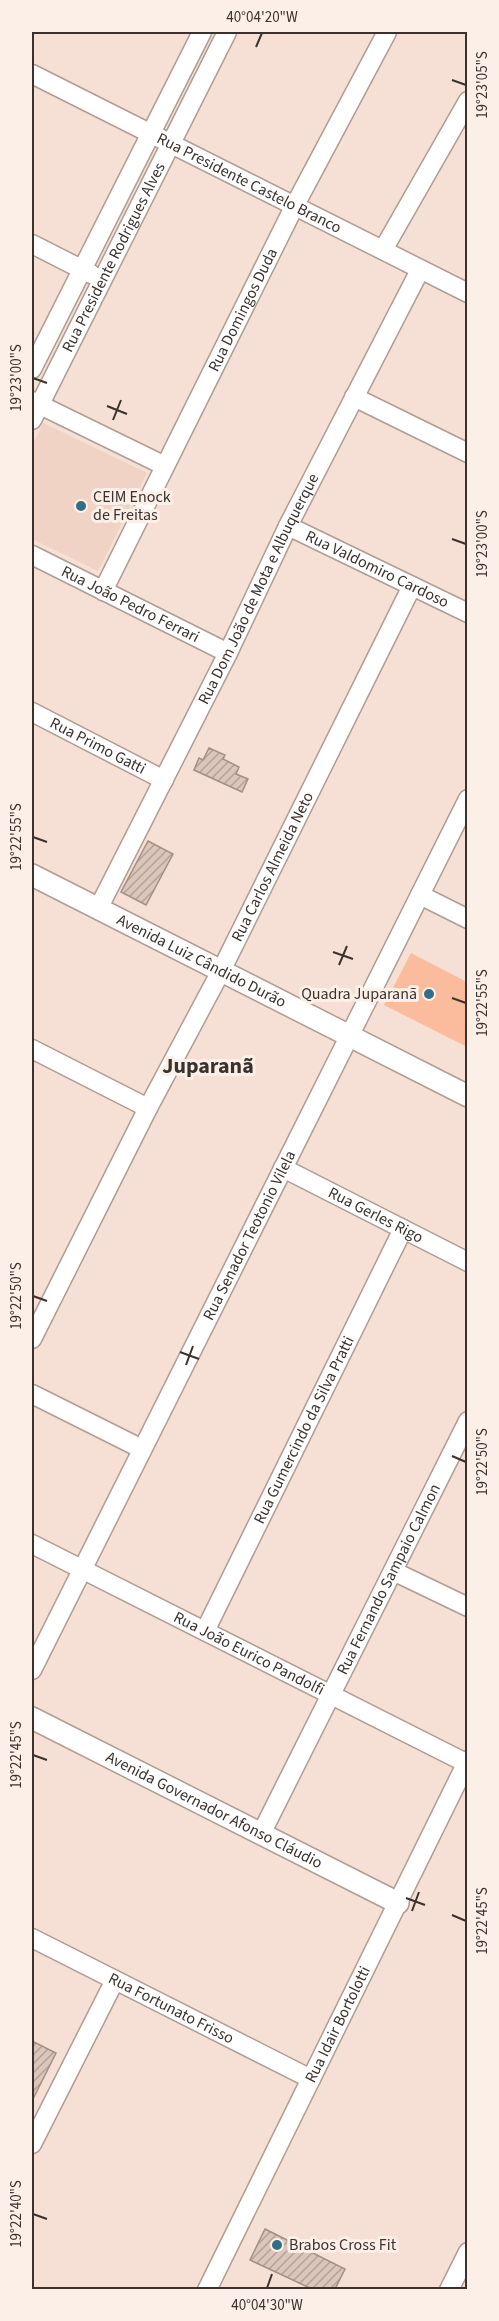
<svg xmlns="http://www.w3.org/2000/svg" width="499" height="2321" font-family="'Source Sans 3',sans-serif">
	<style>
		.built { fill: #f0d3c4 }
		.pitch { fill: #fabc9c }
		.building { fill: url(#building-hatch); stroke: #a38f84; stroke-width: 1.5 }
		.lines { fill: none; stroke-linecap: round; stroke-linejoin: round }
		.minor-casing { stroke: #b19c92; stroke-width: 21 }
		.tertiary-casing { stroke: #b19c92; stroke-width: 24 }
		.minor { stroke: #fff; stroke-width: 18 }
		.tertiary { stroke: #fff; stroke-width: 21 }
		.ticks { fill: none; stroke: #3b322e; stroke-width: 2 }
		.poi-dot { fill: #336d86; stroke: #fcefe8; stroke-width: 2 }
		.labels { text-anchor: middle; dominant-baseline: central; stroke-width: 6; stroke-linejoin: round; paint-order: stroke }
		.street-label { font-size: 16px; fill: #3b322e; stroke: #fcefe8 }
		.poi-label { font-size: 16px; fill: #3b322e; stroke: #fcefe8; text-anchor: start }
		.district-label { font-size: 22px; font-weight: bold; fill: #3b322e; stroke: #fcefe8 }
		.neatline { fill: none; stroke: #3b322e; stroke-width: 2 }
		.ticks-label { font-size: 15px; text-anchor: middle; fill: #3b322e }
	</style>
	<defs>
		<pattern id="building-hatch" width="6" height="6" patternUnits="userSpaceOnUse" patternTransform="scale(1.5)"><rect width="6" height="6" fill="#dcc6bb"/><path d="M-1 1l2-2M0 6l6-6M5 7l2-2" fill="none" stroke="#b4a198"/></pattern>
	</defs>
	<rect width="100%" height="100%" fill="#f6e0d5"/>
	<polygon class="built" points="43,423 147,473 98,571 32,539 32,446"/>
	<polygon class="pitch" points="411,953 467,982 467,1047 384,1005"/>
	<g class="building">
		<polygon points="209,748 225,755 223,759 239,767 236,774 248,779 242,792 194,770 199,758 203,760"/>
		<polygon points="148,841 173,854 146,905 121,892"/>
		<polygon points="32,2041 56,2053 32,2101"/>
		<polygon points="265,2229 345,2269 335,2289 312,2289 250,2260"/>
	</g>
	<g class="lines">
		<g class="minor-casing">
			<g id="minor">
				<path id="s1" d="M32,74L468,293"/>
				<polyline points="32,244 91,274"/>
				<polyline points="383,250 468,101"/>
				<polyline points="32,369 202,32"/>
				<polyline points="354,397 468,453"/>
				<polyline points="32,401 165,466"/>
				<path id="s2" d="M32,420L227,32"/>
				<path id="s3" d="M288,526L468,613"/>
				<path id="s4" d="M32,555L228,653"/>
				<path id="s5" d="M103,591L295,205L387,32"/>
				<path id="s6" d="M32,712L164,780"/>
				<polyline points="420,895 468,919"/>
				<path id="s7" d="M98,909L228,653L288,526L420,270"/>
				<polyline points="32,1049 148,1108"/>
				<path id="s8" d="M283,1168L468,1262"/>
				<path id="s9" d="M32,1339L148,1108L221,971L412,586"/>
				<polyline points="32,1394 142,1449"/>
				<path id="s10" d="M32,1544L468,1764"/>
				<polyline points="393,1571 468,1607"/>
				<path id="s11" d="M205,1631L403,1229"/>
				<path id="s12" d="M32,1670L468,799"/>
				<path id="s13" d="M261,1834L468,1421"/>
				<path id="s14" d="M32,1938L311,2079"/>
				<polyline points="32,2144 115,1980"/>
				<path id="s15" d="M207,2290L468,1760"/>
				<polyline points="449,2290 468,2252"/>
			</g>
		</g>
		<g class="tertiary-casing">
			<g id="tertiary">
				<path id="s16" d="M32,875L468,1096"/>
				<path id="s17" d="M32,1718L398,1903"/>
			</g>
		</g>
		<use href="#minor" class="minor"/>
		<use href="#tertiary" class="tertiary"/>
	</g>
	<path class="ticks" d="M256,47L262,33M452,80L466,85M33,378L47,383M107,406L127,414M113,420L121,400M452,539L466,544M33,837L47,842M333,952L353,959M339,965L347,946M452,998L466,1003M33,1296L47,1301M180,1352L199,1359M186,1365L193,1346M452,1456L466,1462M33,1755L47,1760M406,1898L425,1905M412,1911L419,1892M452,1915L466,1921M33,2214L47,2219M267,2288L272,2274"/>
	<g class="poi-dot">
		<circle cx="81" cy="506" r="6"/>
		<circle cx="429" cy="994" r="6"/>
		<circle cx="277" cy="2245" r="6"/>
	</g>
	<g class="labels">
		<g class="street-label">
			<text stroke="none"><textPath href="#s1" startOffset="243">Rua Presidente Castelo Branco</textPath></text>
			<text stroke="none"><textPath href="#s2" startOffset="182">Rua Presidente Rodrigues Alves</textPath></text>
			<text stroke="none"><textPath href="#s5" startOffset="314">Rua Domingos Duda</textPath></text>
			<text stroke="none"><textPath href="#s3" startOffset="99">Rua Valdomiro Cardoso</textPath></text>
			<text stroke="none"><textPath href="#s7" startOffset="358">Rua Dom João de Mota e Albuquerque</textPath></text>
			<text stroke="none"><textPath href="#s4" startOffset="110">Rua João Pedro Ferrari</textPath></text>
			<text stroke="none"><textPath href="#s6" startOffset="74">Rua Primo Gatti</textPath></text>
			<text stroke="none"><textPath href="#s9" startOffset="530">Rua Carlos Almeida Neto</textPath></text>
			<text stroke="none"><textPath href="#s16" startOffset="190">Avenida Luiz Cândido Durão</textPath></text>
			<text stroke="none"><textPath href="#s8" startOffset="104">Rua Gerles Rigo</textPath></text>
			<text stroke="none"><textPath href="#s12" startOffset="486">Rua Senador Teotonio Vilela</textPath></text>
			<text stroke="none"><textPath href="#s11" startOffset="224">Rua Gumercindo da Silva Pratti</textPath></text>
			<text stroke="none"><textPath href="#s13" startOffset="285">Rua Fernando Sampaio Calmon</textPath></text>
			<text stroke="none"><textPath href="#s10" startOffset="243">Rua João Eurico Pandolfi</textPath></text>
			<text stroke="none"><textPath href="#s17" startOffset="204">Avenida Governador Afonso Cláudio</textPath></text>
			<text stroke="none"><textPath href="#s14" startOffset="156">Rua Fortunato Frisso</textPath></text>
			<text stroke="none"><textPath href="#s15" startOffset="296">Rua Idair Bortolotti</textPath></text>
		</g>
		<g class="poi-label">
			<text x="93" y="497">CEIM Enock<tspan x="93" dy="18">de Freitas</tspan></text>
			<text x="417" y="994" text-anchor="end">Quadra Juparanã</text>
			<text x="289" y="2245">Brabos Cross Fit</text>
		</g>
		<g class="district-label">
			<text x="208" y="1066">Juparanã</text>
		</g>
	</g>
	<rect width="499" height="2321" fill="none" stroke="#fcefe8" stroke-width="66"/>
	<rect x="33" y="33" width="433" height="2255" class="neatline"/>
	<g class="ticks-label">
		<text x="262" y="22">40°04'20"W</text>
		<text transform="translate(482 85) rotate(-90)" y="5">19°23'05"S</text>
		<text transform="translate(16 378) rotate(-90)" y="5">19°23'00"S</text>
		<text transform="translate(482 544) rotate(-90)" y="5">19°23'00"S</text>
		<text transform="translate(16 837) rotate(-90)" y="5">19°22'55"S</text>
		<text transform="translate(482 1003) rotate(-90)" y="5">19°22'55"S</text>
		<text transform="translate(16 1296) rotate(-90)" y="5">19°22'50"S</text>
		<text transform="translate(482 1462) rotate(-90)" y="5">19°22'50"S</text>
		<text transform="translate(16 1755) rotate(-90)" y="5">19°22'45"S</text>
		<text transform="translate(482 1921) rotate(-90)" y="5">19°22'45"S</text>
		<text transform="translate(16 2214) rotate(-90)" y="5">19°22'40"S</text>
		<text x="267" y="2310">40°04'30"W</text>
	</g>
</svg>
